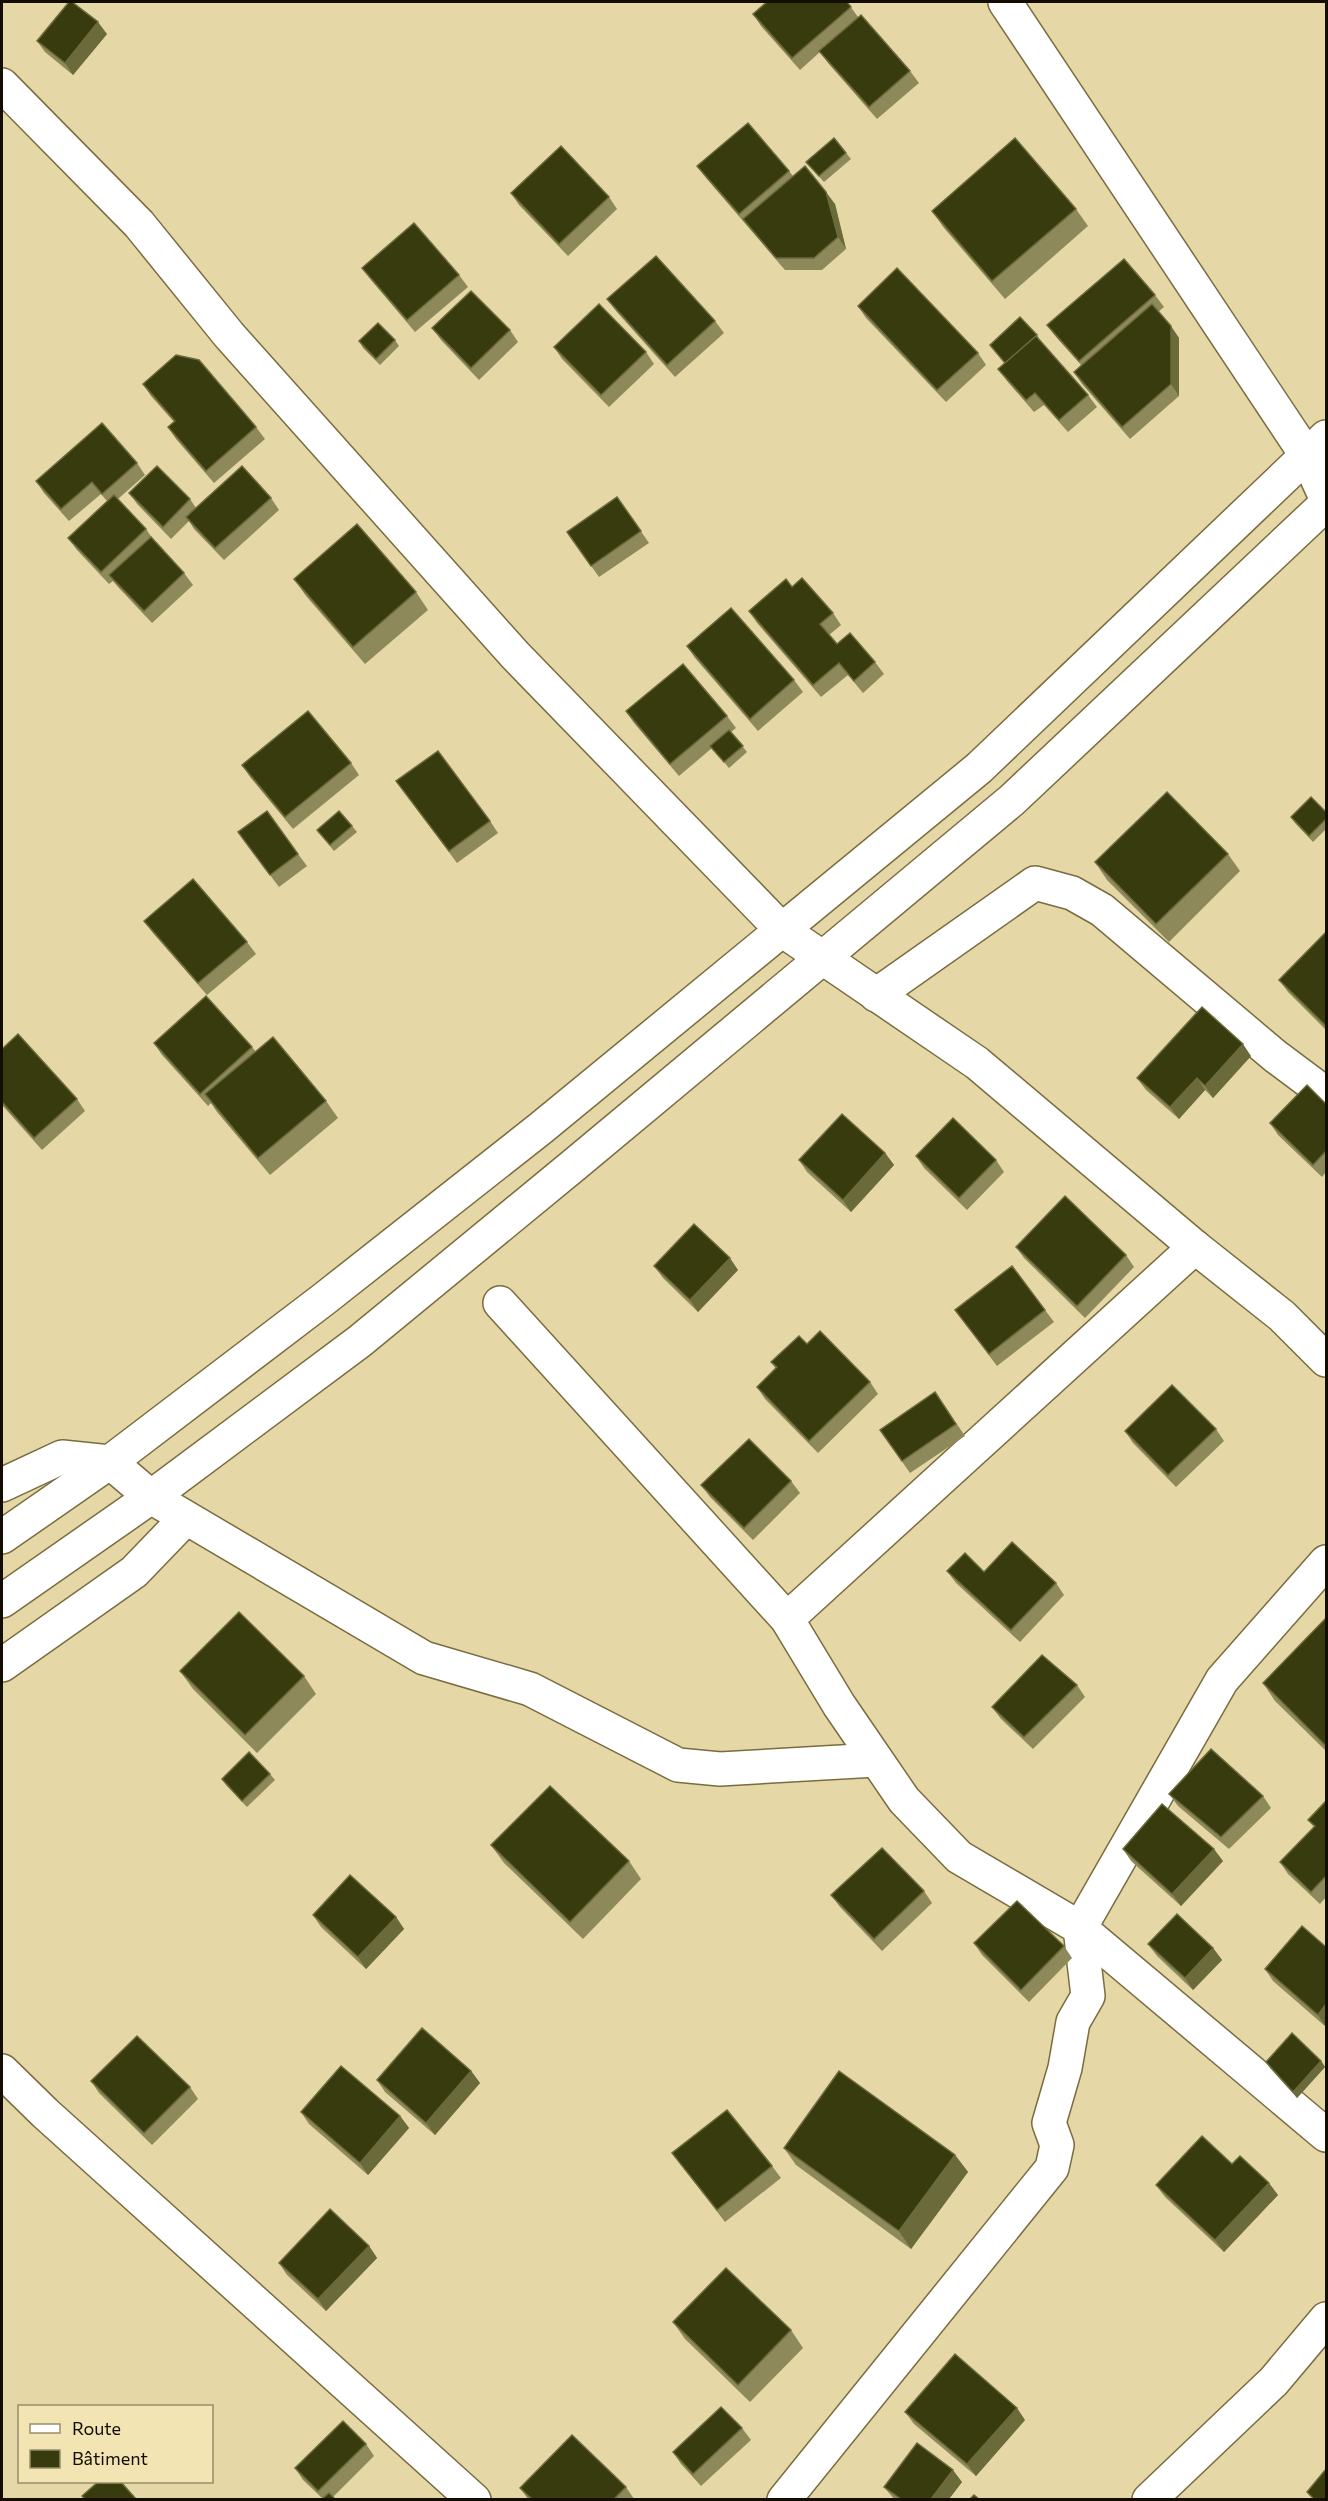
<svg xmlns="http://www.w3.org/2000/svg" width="1328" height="2501" font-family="Commissioner,sans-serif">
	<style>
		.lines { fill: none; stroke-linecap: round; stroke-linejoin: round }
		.minor-casing { stroke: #796c3f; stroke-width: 36 }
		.major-casing { stroke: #796c3f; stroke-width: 36 }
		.minor { stroke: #fff; stroke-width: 33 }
		.major { stroke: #fff; stroke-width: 33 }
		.wall { fill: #8e895a }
		.shaded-wall { fill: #6b6a3b }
		.building { fill: #373b0d; stroke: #6b6a3b; stroke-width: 1.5 }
	</style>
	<rect width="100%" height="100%" fill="#e5d7a6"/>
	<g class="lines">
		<g class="minor-casing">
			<g id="minor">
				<polyline points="1005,2 1307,456 1326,498"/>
				<polyline points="2,85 139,224 229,335 515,655 782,930 977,1063 1195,1247 1282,1316 1326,1360"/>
				<polyline points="876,995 1035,883 1072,893 1102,910 1275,1056 1326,1094"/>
				<polyline points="500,1303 787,1619 839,1705 904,1800 959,1857 1080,1928 1326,2135"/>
				<polyline points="2,1485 62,1457 110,1462 151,1497 424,1658 530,1689 678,1765 720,1769 876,1760"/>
				<polyline points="787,1619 1195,1247"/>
				<polyline points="2,1665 134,1572 186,1518"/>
				<polyline points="2,2071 45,2113 474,2500"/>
				<polyline points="784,2500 1052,2168 1057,2145 1049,2123 1065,2068 1073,2022 1088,1996 1080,1928 1222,1680 1326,1562"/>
				<polyline points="1149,2500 1274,2381 1326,2319"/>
			</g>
		</g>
		<g class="major-casing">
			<g id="major">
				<polyline points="2,1537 110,1462 324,1299 541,1128 979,768 1326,437"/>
				<polyline points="2,1601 151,1497 360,1341 574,1165 1012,800 1326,504"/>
			</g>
		</g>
		<use href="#minor" class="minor"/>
		<use href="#major" class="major"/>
	</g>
	<g class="wall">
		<polygon points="763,2 847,2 858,17 910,71 919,83 877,119 828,63 820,52 800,70 761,26 753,14 765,3"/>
		<polygon points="107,34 73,75 45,52 37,41"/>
		<polygon points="846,153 851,159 824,182 806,162"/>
		<polygon points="697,166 789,171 793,176 835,204 846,249 822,270 785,270 706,178"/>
		<polygon points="511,193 609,197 617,209 568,256 519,205"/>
		<polygon points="1076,209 1088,226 1005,299 944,228 932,211"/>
		<polygon points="362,268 459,275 468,287 415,332 371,280"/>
		<polygon points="1155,295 1164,307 1158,312 1179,338 1179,396 1130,439 1082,384 1074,372 1081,365 1056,337 1047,325"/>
		<polygon points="607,299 715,321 724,333 675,377 616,311"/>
		<polygon points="858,306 978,353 986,365 946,402 866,318"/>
		<polygon points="432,328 510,330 518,342 479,380 441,340"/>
		<polygon points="1037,335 1041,342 1088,395 1097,407 1068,432 1044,405 1034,412 1007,381 998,369 1005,363 990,345"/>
		<polygon points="395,340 399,346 380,365 363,348 359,341"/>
		<polygon points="554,347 646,352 654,364 609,407 562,359"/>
		<polygon points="143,384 256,427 265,439 214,483 176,439 168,427 174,422 151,396"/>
		<polygon points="137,463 145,475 118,499 146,529 153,539 184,573 193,585 152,623 118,587 113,581 109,584 77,550 68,538 107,501 101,494 69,521 44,493 36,481"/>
		<polygon points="129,493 190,499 196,508 271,498 279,510 224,560 194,529 189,521 171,539 138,505"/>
		<polygon points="617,497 649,543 599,577 567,532"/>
		<polygon points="294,579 416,592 428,610 365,664 306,596"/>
		<polygon points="792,587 833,613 841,625 829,635 837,644 875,662 884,674 863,693 848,675 821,697 757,623 749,611"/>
		<polygon points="687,646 794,680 803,692 758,731 695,658"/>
		<polygon points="626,711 727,716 736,728 731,732 747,752 729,768 712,748 679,776 634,723"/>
		<polygon points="351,763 359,775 293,829 250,777 242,765"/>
		<polygon points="396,781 490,821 498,833 457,863"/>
		<polygon points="1326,812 1326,829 1313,842 1295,823 1291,817"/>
		<polygon points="352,826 357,832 334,851 317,830"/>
		<polygon points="247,844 298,854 307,866 279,887"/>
		<polygon points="1228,854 1240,871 1169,942 1107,880 1095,862"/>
		<polygon points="144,921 247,942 256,954 207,995 153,933"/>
		<polygon points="1326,932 1326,1030 1288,992 1279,980"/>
		<polygon points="154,1043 252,1047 256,1052 326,1101 338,1118 270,1175 217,1112 211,1103 208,1106 162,1055"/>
		<polygon points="2,1049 77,1099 85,1111 42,1150 2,1105"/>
		<polygon points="1251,1056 1213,1098 1205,1090 1179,1119 1146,1090 1137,1078"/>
		<polygon points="1326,1104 1326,1172 1322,1177 1278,1135 1270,1123"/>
		<polygon points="885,1153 894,1165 851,1212 807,1172 799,1160"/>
		<polygon points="916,1156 996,1160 1004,1172 967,1210 924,1168"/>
		<polygon points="1016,1247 1126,1255 1134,1267 1085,1318 1024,1258"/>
		<polygon points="654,1266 738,1270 698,1312 663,1278"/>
		<polygon points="955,1310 1045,1310 1054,1322 997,1366"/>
		<polygon points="807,1344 870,1382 878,1394 818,1453 765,1399 757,1387 776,1369 771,1362"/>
		<polygon points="935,1392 965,1436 910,1473 880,1430"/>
		<polygon points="1216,1429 1224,1441 1176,1487 1133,1443 1125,1431"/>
		<polygon points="791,1481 800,1493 753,1540 710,1497 701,1485"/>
		<polygon points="947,1571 1056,1583 1064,1595 1020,1642 956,1583"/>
		<polygon points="1326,1618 1326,1751 1275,1701 1263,1683"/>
		<polygon points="180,1671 304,1676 316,1694 257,1753 193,1689"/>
		<polygon points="1077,1685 1085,1697 1033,1749 1001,1719 992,1707"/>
		<polygon points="270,1774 275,1780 247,1807 226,1785 222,1779"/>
		<polygon points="1169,1794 1263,1796 1271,1808 1229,1849 1178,1806"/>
		<polygon points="1326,1801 1326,1897 1320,1904 1288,1874 1280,1862 1314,1827 1308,1820"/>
		<polygon points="491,1845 629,1861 641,1879 583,1939 504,1863"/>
		<polygon points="1123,1849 1223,1861 1181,1906 1131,1861"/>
		<polygon points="924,1891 932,1903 882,1951 840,1907 831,1895"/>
		<polygon points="313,1915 396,1917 404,1929 366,1969 321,1927"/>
		<polygon points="974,1943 1064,1946 1072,1958 1029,2002 982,1955"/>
		<polygon points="1148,1944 1213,1948 1222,1960 1193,1990 1157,1956"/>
		<polygon points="1326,1947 1326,2027 1273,1981 1265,1969"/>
		<polygon points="1321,2061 1325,2067 1297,2098 1270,2068 1266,2062"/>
		<polygon points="471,2071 480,2083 435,2135 385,2092 377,2080"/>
		<polygon points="91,2081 190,2087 198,2099 152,2145 99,2093"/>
		<polygon points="301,2112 400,2116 409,2128 368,2175 309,2124"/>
		<polygon points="784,2148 955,2155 968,2172 911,2249 796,2165"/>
		<polygon points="672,2153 772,2166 781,2178 725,2222"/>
		<polygon points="1232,2164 1278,2195 1224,2252 1165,2197 1156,2185"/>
		<polygon points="369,2246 377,2258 326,2311 287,2275 279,2263"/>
		<polygon points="673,2322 791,2330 803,2348 750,2402 685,2339"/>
		<polygon points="905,2412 1025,2420 976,2476 914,2424"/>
		<polygon points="742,2428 751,2440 701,2486 681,2464 673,2452"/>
		<polygon points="366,2444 374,2456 333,2497 323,2499 303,2480 295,2468"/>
		<polygon points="962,2482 949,2499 894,2499 884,2487"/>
		<polygon points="626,2487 634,2499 528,2499 520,2488"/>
	</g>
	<g class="shaded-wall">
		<polygon points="98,22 107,34 73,75 65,63"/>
		<polygon points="826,192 835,204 846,249 838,237"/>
		<polygon points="1171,326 1179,338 1179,396 1171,384"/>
		<polygon points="1243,1044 1251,1056 1213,1098 1205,1086"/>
		<polygon points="1197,1078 1205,1090 1179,1119 1170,1107"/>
		<polygon points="885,1153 894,1165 851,1212 843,1200"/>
		<polygon points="730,1258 738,1270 698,1312 690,1300"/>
		<polygon points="1214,1849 1223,1861 1181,1906 1172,1894"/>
		<polygon points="396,1917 404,1929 366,1969 358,1957"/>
		<polygon points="1213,1948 1222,1960 1193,1990 1185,1978"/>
		<polygon points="1326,2004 1326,2027 1318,2015"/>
		<polygon points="1321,2061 1325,2067 1297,2098 1293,2092"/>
		<polygon points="471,2071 480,2083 435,2135 426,2123"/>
		<polygon points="400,2116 409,2128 368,2175 360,2163"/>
		<polygon points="955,2155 968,2172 911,2249 899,2231"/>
		<polygon points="1269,2183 1278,2195 1224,2252 1215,2240"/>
		<polygon points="369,2246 377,2258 326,2311 318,2299"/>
		<polygon points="1017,2408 1025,2420 976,2476 967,2464"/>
		<polygon points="953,2470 962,2482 949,2499 931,2499"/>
	</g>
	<g class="building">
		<polygon points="69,2 72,2 98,22 65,63 37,41"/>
		<polygon points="767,2 847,2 851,7 792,58 753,14"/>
		<polygon points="861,15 910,71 869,107 819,51"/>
		<polygon points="748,123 789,171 739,214 697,166"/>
		<polygon points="834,138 846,153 819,176 806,162"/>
		<polygon points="1015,138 1076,209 992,281 932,211"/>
		<polygon points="561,146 609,197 559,244 511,193"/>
		<polygon points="805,166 826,192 838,237 814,258 776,258 743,219"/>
		<polygon points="414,223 459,275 407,320 362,268"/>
		<polygon points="656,256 715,321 667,365 607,299"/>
		<polygon points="1124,259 1155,295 1079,361 1047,325"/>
		<polygon points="897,268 978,353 937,390 858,306"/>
		<polygon points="471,291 510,330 471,368 432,328"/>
		<polygon points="599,304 646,352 601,395 554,347"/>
		<polygon points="1152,304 1171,326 1171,384 1122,427 1074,372"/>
		<polygon points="1020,317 1037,335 1005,363 990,345"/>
		<polygon points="378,323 395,340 376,359 359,341"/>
		<polygon points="1036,336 1088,395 1059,420 1035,393 1026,400 998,369"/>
		<polygon points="176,355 199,360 256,427 206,471 168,427 175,421 143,384"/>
		<polygon points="102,423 137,463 102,494 92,482 61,509 36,481"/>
		<polygon points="157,466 190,499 163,527 129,493"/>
		<polygon points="242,466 271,498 215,548 186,517"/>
		<polygon points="114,495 146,529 101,572 68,538"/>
		<polygon points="617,497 641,531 591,566 567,532"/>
		<polygon points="357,524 416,592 353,647 294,579"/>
		<polygon points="151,537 184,573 144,611 109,575"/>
		<polygon points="802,578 833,613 820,624 837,644 850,633 875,662 854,681 839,663 813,685 749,611 786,579 792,587"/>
		<polygon points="731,608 794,680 750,719 687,646"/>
		<polygon points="683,664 727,716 670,764 626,711"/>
		<polygon points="308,711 351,763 285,817 242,765"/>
		<polygon points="729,730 743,746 724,762 710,746"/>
		<polygon points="438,751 490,821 449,851 396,781"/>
		<polygon points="1167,792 1228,854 1156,924 1095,862"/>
		<polygon points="1311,797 1326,812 1326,819 1309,836 1291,817"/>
		<polygon points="267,811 298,854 270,875 238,832"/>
		<polygon points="339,811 352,826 330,845 317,830"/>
		<polygon points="193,879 247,942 198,983 144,921"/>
		<polygon points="1326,932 1326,1024 1325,1025 1279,980"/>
		<polygon points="206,996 252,1047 200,1094 154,1043"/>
		<polygon points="1202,1007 1243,1044 1205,1086 1197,1078 1170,1107 1137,1078"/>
		<polygon points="18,1034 77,1099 34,1138 2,1102 2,1049"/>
		<polygon points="273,1037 326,1101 258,1158 205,1094"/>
		<polygon points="1307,1085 1326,1104 1326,1151 1313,1165 1270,1123"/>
		<polygon points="842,1114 885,1153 843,1200 799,1160"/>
		<polygon points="953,1118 996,1160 959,1198 916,1156"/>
		<polygon points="1065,1196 1126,1255 1077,1306 1016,1247"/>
		<polygon points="694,1224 730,1258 690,1300 654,1266"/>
		<polygon points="1012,1266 1045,1310 989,1354 955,1310"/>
		<polygon points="820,1331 870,1382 809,1441 757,1387 777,1367 771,1362 799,1336 807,1344"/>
		<polygon points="1172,1385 1216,1429 1168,1475 1125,1431"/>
		<polygon points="935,1392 956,1424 902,1461 880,1430"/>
		<polygon points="749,1439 791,1481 744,1528 701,1485"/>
		<polygon points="1012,1542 1056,1583 1011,1630 947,1571 965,1553 984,1572"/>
		<polygon points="239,1612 304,1676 245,1735 180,1671"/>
		<polygon points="1326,1618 1326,1746 1263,1683"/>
		<polygon points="1042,1655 1077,1685 1024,1737 992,1707"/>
		<polygon points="1211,1749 1263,1796 1221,1837 1169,1794"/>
		<polygon points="249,1752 270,1774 242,1801 222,1779"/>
		<polygon points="550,1786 629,1861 570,1922 491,1845"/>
		<polygon points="1326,1801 1326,1876 1311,1892 1280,1862 1315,1826 1308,1820"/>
		<polygon points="1162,1804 1214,1849 1172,1894 1123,1849"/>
		<polygon points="882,1848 924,1891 874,1939 831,1895"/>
		<polygon points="350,1875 396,1917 358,1957 313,1915"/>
		<polygon points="1017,1901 1064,1946 1021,1990 974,1943"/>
		<polygon points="1177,1914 1213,1948 1185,1978 1148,1944"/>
		<polygon points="1302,1926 1326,1947 1326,2004 1318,2015 1265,1969"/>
		<polygon points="422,2028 471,2071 426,2123 377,2080"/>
		<polygon points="1292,2033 1321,2061 1293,2092 1266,2062"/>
		<polygon points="137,2036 190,2087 144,2133 91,2081"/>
		<polygon points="341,2066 400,2116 360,2163 301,2112"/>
		<polygon points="839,2071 955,2155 899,2231 784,2148"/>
		<polygon points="727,2110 772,2166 717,2210 672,2153"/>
		<polygon points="1202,2136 1232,2164 1240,2156 1269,2183 1215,2240 1156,2185"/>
		<polygon points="330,2209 369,2246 318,2299 279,2263"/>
		<polygon points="726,2268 791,2330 738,2385 673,2322"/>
		<polygon points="955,2354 1017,2408 967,2464 905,2412"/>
		<polygon points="721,2407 742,2428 693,2474 673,2452"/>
		<polygon points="343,2421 366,2444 318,2491 295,2468"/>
		<polygon points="572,2435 626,2487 614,2499 532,2499 520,2488"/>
		<polygon points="917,2443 953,2470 931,2499 901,2499 884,2487"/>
		<polygon points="1326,2469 1326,2499 1314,2499 1307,2492"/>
		<polygon points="99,2481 120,2481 136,2499 85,2499 82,2496"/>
		<polygon points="329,2493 335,2499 322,2499"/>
		<polygon points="974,2495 979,2499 970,2499"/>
	</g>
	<rect width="1328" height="2501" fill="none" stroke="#120d00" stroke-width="6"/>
	<rect x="18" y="2405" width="195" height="78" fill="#f2e4b3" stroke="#988e6b" stroke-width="1.5"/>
	<rect x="30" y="2424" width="30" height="9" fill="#ffffff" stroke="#988e6b" stroke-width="1.5"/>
	<text x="72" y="2435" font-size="18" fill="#120d00">Route</text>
	<rect x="30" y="2450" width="30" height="18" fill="#373b0d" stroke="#988e6b" stroke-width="1.5"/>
	<text x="72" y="2465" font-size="18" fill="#120d00">Bâtiment</text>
</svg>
